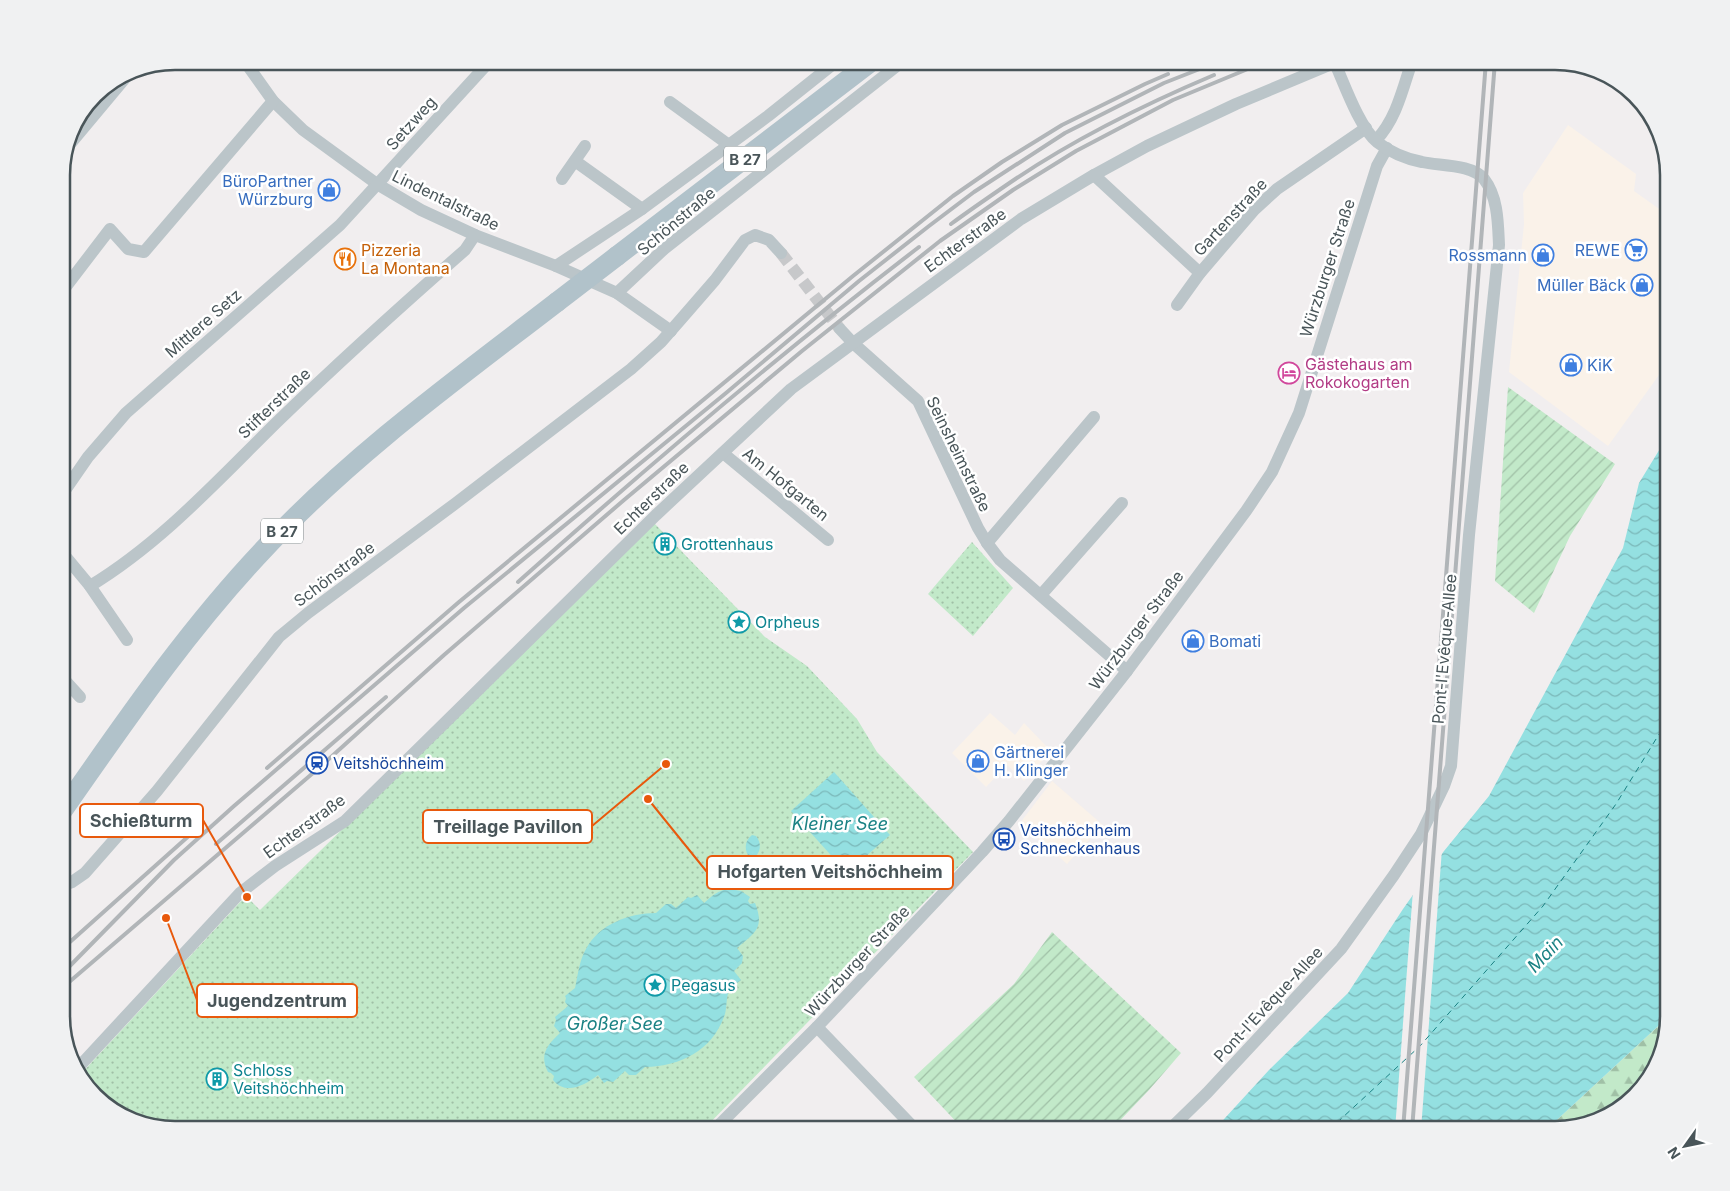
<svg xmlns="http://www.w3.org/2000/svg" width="1730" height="1191" font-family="Inter,sans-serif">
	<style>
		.commercial { fill: #faf2e9 }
		.grass { fill: url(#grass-dots) }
		.forest { fill: url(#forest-firs) }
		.garden { fill: url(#garden-furrows) }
		.water { fill: url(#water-waves) }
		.pier { fill: #f1eeef }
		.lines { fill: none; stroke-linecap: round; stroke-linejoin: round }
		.ferry { stroke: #1b8284; stroke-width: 1; stroke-dasharray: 6 5; stroke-linecap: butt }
		.street-tunnel { stroke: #c7c8ca; stroke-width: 12; stroke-dasharray: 12 6; stroke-linecap: butt }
		.street { stroke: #bbc5c9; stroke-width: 12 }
		.primary { stroke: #b1c2ca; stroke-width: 20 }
		.rail { stroke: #b1b5b8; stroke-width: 4 }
		.primary-bridge { stroke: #b1c2ca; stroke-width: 20 }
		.labels { text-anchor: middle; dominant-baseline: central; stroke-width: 5; stroke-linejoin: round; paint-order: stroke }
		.shield { fill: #fff; stroke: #80888b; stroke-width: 1 }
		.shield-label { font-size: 15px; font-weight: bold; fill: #495559 }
		.street-label { font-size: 16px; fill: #495559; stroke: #fff }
		.shop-label { font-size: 16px; fill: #366cbe; stroke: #fff; text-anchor: end }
		.food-label { font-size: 16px; fill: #c56008; stroke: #fff; text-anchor: start }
		.hotel-label { font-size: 16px; fill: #b23c85; stroke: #fff; text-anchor: start }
		.culture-label { font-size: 16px; fill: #0d838f; stroke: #fff; text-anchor: start }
		.transit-label { font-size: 16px; fill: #164399; stroke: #fff; text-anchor: start }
		.water-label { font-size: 18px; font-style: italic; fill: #1b8284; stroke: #fff }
		.rim { fill: none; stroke: #495559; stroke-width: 2.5 }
		.leader { fill: none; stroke: #e8590c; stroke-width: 2 }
		.callout-dot { fill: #e8590c; stroke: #fff; stroke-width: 2 }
		.callout { fill: #fff; stroke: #e8590c; stroke-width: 2 }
		.callout-label { font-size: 18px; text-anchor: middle; font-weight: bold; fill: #495559 }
	</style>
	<defs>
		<pattern id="grass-dots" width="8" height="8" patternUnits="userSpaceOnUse" patternTransform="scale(1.25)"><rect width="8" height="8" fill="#c2e9c9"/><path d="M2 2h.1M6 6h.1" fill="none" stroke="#a0c0a6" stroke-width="1.8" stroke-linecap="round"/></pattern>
		<pattern id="forest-firs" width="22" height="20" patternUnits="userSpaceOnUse" patternTransform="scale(1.25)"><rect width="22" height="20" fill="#c2e9c9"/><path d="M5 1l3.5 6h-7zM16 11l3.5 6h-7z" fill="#a0c0a6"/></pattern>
		<pattern id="garden-furrows" width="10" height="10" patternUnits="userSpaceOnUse" patternTransform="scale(1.25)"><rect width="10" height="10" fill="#c2e9c9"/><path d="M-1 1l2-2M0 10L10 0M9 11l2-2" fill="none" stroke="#a0c0a6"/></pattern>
		<pattern id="water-waves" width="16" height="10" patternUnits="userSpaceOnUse" patternTransform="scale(1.25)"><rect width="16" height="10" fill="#94e0e1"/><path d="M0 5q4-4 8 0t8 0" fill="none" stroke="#7bb8b9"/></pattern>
	</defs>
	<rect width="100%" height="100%" fill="#f1eeef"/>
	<g class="commercial">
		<polygon points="1568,125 1636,174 1634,191 1669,216 1669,361 1608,446 1509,372 1524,224 1523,193"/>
		<polygon points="990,713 1015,735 1024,723 1051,751 1024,781 1007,765 986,787 952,753"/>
		<polygon points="1052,781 1103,825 1067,864 1020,823"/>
	</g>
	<g class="grass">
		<polygon points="654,523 765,637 807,666 857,719 877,752 973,852 703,1130 175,1130 112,1110 79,1076 243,899 246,901 250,900 260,910"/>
		<polygon points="972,542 1013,588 973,636 928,594"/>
	</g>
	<polygon class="forest" points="1669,1016 1649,1079 1612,1115 1555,1130 1546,1130"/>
	<g class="garden">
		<polygon points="1508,387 1615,464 1570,536 1534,613 1495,581"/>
		<polygon points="1052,932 1181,1053 1149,1090 1111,1130 964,1130 914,1077 1014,984"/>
	</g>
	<g class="water">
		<polygon points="1669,434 1669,1016 1546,1130 1214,1130 1269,1070 1348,993 1403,909 1444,851 1489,796 1623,548 1639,483"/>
		<polygon points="834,772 890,835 847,873 791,811"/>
		<path d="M752,835L756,836C762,843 761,853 753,859L750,858C744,851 744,841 752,835Z"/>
		<path d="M729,889L741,891L750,897L748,901L750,904L755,903C765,928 755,933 737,948L743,956L742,963L734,971L741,980C737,983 731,987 729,991C726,997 727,1007 725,1014C713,1050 682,1066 645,1067L636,1075H629L625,1071L613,1082L607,1081L604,1083L598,1075C585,1085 566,1096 553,1080L554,1076L551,1073L548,1072C539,1055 547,1045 560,1033L554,1026L556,1020L555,1017L568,1006L565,1002L566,998L565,996L575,988C578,975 579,961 586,949C599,924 630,913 656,913L666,904H671L676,908L688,897L691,898L697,895L704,903C712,896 718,890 729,889Z"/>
	</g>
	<polygon class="pier" points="1442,849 1421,1130 1395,1130 1413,890"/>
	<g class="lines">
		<polyline class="ferry" points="1329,1130 1420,1046 1543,906 1616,804 1669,718"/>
		<polyline class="street-tunnel" points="781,253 840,329"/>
		<g class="street">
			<polyline points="240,61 248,66 273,101 303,130 377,184 421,210 475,235 556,266 617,293 671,331"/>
			<polyline points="670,102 729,145"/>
			<path d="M1376,140C1396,120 1403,88 1412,61"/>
			<polyline points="66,149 132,70"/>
			<polyline points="575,161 642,209"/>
			<polyline points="1094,175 1200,273"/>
			<polyline points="562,179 585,146"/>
			<polyline points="556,266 642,209 768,116 837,61"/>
			<polyline points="61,293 110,229 128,249 144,252 273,101"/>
			<polyline points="617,293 664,249 903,61"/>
			<polyline points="1177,305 1200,273 1254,210 1277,189 1366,128"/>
			<polyline points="840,329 853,343 918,401 978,528 987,543 1000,560 1127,671"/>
			<polyline points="723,453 828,540"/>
			<polyline points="61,496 88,457 126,413 340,225 490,61"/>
			<polyline points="987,543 1094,417"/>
			<polyline points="61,551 90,586 127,640"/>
			<path d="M90,586C161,543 218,480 277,422C338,363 401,306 465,250L475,235"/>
			<polyline points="1041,595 1122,503"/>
			<polyline points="61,676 80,697"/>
			<polyline points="61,886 72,882 85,873 157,791 279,637 308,613 456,503 631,369 661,342 682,318 715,280 745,240 755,235 769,240 781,253"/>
			<polyline points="817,1027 916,1130"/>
			<polyline points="76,1070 240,893 275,866 345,821 656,515 791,389 1021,219 1094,175 1147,146 1236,104 1334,63"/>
			<polyline points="714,1130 817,1027 982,852 1009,821 1127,671 1246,511 1272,472 1299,413 1377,166 1387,148"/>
			<path d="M1169,1130L1207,1093L1341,949L1394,875L1421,834L1444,786L1451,766L1469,535L1499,245C1498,223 1498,197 1484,179C1472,164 1439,166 1422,162C1406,159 1390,152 1377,142C1359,127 1344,83 1334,61"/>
		</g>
		<g class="primary">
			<polyline points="617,256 872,61"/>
			<path d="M61,813C126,720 188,629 266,547C353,454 457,379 557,302"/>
		</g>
		<g class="rail">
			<path d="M951,224C970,210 989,197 1008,184C1072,140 1143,105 1214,75"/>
			<path d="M518,582C648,466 781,353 919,247"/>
			<polyline points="267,768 459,602 853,276 953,196 1002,162 1062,125 1145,84 1168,74"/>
			<polyline points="216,844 386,697"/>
			<polyline points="61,950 201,825"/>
			<polyline points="61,975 174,860 234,806 464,608 726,393 859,281 929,226 974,192 1065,133 1164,83 1220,61"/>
			<polyline points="61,989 320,767 444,655 624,500 802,351 940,241 1013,190 1076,151 1173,100 1267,61"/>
			<polyline points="1403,1130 1486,61"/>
			<polyline points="1412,1130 1495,61"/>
		</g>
		<polyline class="primary-bridge" points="557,302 617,256"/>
	</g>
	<defs>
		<g id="shop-ring" transform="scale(1.125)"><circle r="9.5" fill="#fff" stroke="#3f7fe0" stroke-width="1.5"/><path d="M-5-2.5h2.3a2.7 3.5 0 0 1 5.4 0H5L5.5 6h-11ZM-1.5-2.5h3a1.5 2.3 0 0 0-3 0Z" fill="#3f7fe0"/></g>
		<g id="supermarket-ring" transform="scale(1.125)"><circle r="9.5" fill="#fff" stroke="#3f7fe0" stroke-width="1.5"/><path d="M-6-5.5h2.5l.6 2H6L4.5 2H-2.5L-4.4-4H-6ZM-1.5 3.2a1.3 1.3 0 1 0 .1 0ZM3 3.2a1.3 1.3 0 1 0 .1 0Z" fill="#3f7fe0"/></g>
		<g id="restaurant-ring" transform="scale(1.125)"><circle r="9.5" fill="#fff" stroke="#e8710a" stroke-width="1.5"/><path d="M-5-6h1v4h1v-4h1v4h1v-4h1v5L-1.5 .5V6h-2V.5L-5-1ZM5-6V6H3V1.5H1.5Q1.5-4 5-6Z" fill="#e8710a"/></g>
		<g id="hotel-ring" transform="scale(1.125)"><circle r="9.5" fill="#fff" stroke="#d1479c" stroke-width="1.5"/><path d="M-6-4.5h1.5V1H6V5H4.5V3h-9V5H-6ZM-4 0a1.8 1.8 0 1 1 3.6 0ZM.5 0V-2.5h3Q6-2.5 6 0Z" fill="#d1479c"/></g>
		<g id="building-ring" transform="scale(1.125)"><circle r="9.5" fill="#fff" stroke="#0f9aa8" stroke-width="1.5"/><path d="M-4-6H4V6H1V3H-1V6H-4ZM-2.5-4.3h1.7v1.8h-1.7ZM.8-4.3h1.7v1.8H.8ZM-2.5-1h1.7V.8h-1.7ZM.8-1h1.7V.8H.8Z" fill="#0f9aa8"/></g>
		<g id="sight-ring" transform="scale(1.125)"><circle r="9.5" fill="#fff" stroke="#0f9aa8" stroke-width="1.5"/><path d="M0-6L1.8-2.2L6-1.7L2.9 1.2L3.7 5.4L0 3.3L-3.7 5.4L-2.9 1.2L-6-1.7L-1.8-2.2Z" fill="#0f9aa8"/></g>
		<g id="station-ring" transform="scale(1.125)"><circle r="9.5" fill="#fff" stroke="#1a4fb4" stroke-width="1.5"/><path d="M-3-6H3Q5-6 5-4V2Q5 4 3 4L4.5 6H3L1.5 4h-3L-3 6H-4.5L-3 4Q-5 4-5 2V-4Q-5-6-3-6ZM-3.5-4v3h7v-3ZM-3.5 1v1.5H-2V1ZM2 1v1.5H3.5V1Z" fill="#1a4fb4"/></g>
		<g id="bus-ring" transform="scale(1.125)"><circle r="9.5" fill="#fff" stroke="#1a4fb4" stroke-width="1.5"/><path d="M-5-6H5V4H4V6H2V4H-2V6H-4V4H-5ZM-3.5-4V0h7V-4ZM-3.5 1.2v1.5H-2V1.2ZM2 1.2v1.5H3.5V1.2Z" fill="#1a4fb4"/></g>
	</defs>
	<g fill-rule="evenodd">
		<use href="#shop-ring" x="329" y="190"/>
		<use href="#supermarket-ring" x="1636" y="250"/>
		<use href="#shop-ring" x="1543" y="255"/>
		<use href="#restaurant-ring" x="345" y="259"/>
		<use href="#shop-ring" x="1642" y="285"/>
		<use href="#shop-ring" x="1571" y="365"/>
		<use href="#hotel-ring" x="1289" y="373"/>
		<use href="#building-ring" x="665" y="544"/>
		<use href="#sight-ring" x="739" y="622"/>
		<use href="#shop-ring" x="1193" y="641"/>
		<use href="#shop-ring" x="978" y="761"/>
		<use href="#station-ring" x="317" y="763"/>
		<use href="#bus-ring" x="1004" y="839"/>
		<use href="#sight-ring" x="655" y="985"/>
		<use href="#building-ring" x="217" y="1079"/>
	</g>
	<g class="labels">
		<g class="shield">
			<rect x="724" y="146.5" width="42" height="25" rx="4"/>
			<rect x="261" y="518.5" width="42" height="25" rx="4"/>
		</g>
		<g class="shield-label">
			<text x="745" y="159">B 27</text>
			<text x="282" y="531">B 27</text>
		</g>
		<g class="street-label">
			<text transform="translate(411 123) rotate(-48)">Setzweg</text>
			<text transform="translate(446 200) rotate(26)">Lindentalstraße</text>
			<text transform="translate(1230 217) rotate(-47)">Gartenstraße</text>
			<text transform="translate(676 221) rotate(-40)">Schönstraße</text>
			<text transform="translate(965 240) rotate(-36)">Echterstraße</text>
			<text transform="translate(1327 268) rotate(-72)">Würzburger Straße</text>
			<text transform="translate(203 323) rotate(-41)">Mittlere Setz</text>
			<text transform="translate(274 403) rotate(-44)">Stifterstraße</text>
			<text transform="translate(959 454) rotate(64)">Seinsheimstraße</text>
			<text transform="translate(786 484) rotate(39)">Am Hofgarten</text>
			<text transform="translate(651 498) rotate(-44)">Echterstraße</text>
			<text transform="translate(334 574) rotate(-37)">Schönstraße</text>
			<text transform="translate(1136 630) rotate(-53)">Würzburger Straße</text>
			<text transform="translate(1444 649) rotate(-85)">Pont-l'Evêque-Allee</text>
			<text transform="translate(304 826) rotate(-36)">Echterstraße</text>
			<text transform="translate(857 961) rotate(-47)">Würzburger Straße</text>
			<text transform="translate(1268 1004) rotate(-47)">Pont-l'Evêque-Allee</text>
		</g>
		<g class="shop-label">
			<text x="313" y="181">BüroPartner<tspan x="313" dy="18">Würzburg</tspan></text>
			<text x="1620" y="250">REWE</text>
			<text x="1527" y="255">Rossmann</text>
			<text x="1626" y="285">Müller Bäck</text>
			<text x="1587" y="365" text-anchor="start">KiK</text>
			<text x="1209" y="641" text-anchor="start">Bomati</text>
			<text x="994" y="752" text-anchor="start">Gärtnerei<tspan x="994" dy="18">H. Klinger</tspan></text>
		</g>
		<g class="food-label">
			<text x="361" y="250">Pizzeria<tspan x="361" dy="18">La Montana</tspan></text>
		</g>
		<g class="hotel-label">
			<text x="1305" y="364">Gästehaus am<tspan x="1305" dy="18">Rokokogarten</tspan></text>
		</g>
		<g class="culture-label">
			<text x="681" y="544">Grottenhaus</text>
			<text x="755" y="622">Orpheus</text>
			<text x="671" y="985">Pegasus</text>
			<text x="233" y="1070">Schloss<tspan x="233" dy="18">Veitshöchheim</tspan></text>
		</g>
		<g class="transit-label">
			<text x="333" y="763">Veitshöchheim</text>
			<text x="1020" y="830">Veitshöchheim<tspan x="1020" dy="18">Schneckenhaus</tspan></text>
		</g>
		<g class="water-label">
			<text x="840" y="823">Kleiner See</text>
			<text transform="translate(1545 954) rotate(-46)">Main</text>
			<text x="615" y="1023">Großer See</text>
		</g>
	</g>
	<path d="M0 0H1730V1191H0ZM175 70H1555A105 105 0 0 1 1660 175V1016A105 105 0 0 1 1555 1121H175A105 105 0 0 1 70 1016V175A105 105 0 0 1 175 70Z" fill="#f0f1f2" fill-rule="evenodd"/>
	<path class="rim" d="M175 70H1555A105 105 0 0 1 1660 175V1016A105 105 0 0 1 1555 1121H175A105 105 0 0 1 70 1016V175A105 105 0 0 1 175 70Z"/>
	<path class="leader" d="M247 897L203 820M666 764L592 826M648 799L707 872M166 918L197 1000"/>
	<g class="callout-dot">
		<circle cx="247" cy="897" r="5"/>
		<circle cx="666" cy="764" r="5"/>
		<circle cx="648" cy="799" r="5"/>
		<circle cx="166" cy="918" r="5"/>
	</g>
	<g class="callout">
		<rect x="80" y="804" width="123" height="33" rx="5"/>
		<rect x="423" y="810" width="169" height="33" rx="5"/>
		<rect x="707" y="856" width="246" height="33" rx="5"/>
		<rect x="197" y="984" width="160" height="33" rx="5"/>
	</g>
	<g class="callout-label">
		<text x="141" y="827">Schießturm</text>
		<text x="508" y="833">Treillage Pavillon</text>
		<text x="830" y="878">Hofgarten Veitshöchheim</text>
		<text x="277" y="1007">Jugendzentrum</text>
	</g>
	<g transform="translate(1685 1146) rotate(237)" stroke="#ffffff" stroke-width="4" paint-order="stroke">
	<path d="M0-4L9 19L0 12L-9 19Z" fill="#495559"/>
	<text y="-8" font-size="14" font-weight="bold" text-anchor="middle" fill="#495559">N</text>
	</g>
</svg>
